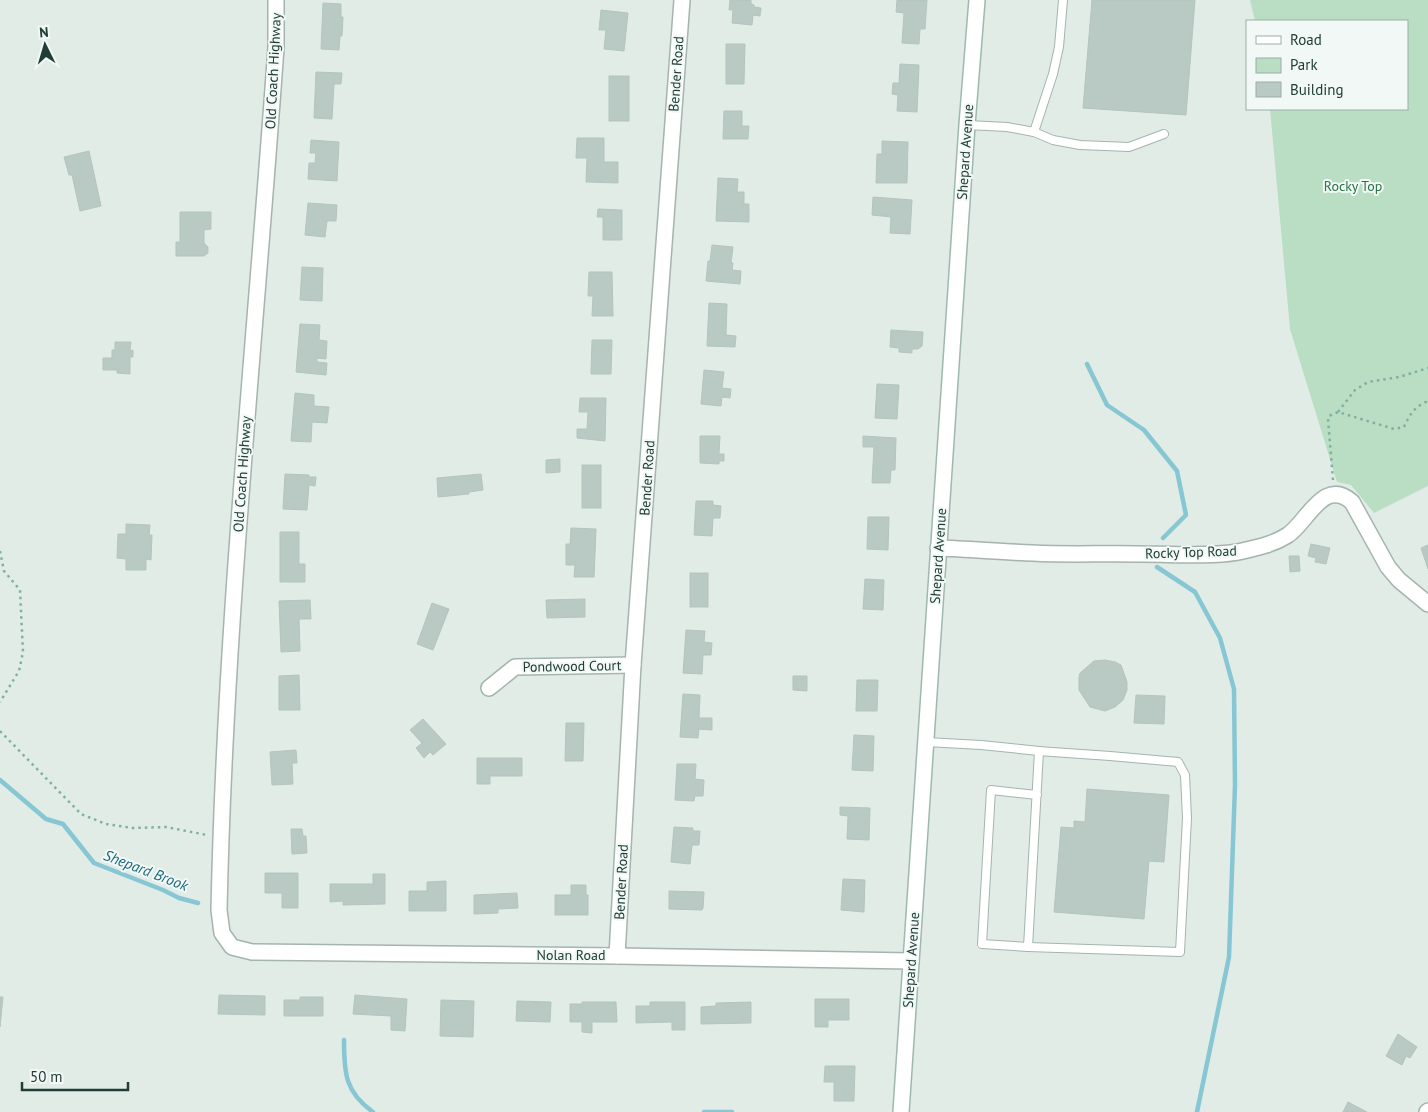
<svg xmlns="http://www.w3.org/2000/svg" width="1428" height="1112" font-family="'PT Sans',sans-serif">
	<style>
		.green { fill: #b9dec3 }
		.lines { fill: none; stroke-linecap: round; stroke-linejoin: round }
		.stream { stroke: #87c6d3; stroke-width: 4.5 }
		.building { fill: #b9c9c3; stroke: #b3c5be }
		.lane-casing { stroke: #a4b4ae; stroke-width: 10 }
		.street-casing { stroke: #a4b4ae; stroke-width: 18 }
		.secondary-casing { stroke: #9fb8af; stroke-width: 18 }
		.path { stroke: #80b0a2; stroke-width: 2.5; stroke-dasharray: 2.5 4; stroke-linecap: butt }
		.lane { stroke: #fff; stroke-width: 8 }
		.street { stroke: #fff; stroke-width: 15 }
		.secondary { stroke: #fff; stroke-width: 15 }
		.labels { text-anchor: middle; dominant-baseline: central; stroke-width: 4; stroke-linejoin: round; paint-order: stroke }
		.street-label { font-size: 14px; fill: #213d36; stroke: #f1f8f5 }
		.park-label { font-size: 14px; fill: #2a7548; stroke: #f1f8f5 }
		.water-label { font-size: 15px; font-style: italic; fill: #19687a; stroke: #f1f8f5 }
	</style>
	<rect width="100%" height="100%" fill="#e1ece7"/>
	<polygon class="green" points="1250,0 1428,0 1428,486 1374,513 1351,485 1337,482 1290,329 1270,109 1407,109 1407,21 1255,21"/>
	<g class="lines">
		<g class="stream">
			<polyline points="1087,364 1107,405 1144,430 1177,471 1186,515 1163,538"/>
			<polyline points="1157,567 1195,592 1220,638 1234,689 1235,785 1229,957 1197,1112"/>
			<polyline points="0,780 46,819 63,824 94,863 163,890 179,898 198,903"/>
			<path d="M344,1040C344,1073 345,1092 373,1112"/>
			<polyline points="704,1112 732,1112"/>
		</g>
	</g>
	<g class="building">
		<polygon points="730,0 751,0 751,4 754,5 754,7 761,8 760,16 753,15 752,25 732,23 733,10 729,10"/>
		<polygon points="897,0 927,0 925,29 920,29 919,44 902,43 904,13 896,12"/>
		<polygon points="1092,0 1195,0 1186,115 1083,108"/>
		<polygon points="323,3 341,4 341,17 343,17 342,36 340,36 339,50 321,49"/>
		<polygon points="601,10 628,13 624,51 604,49 606,30 599,30"/>
		<polygon points="726,44 745,44 744,84 726,84"/>
		<polygon points="900,64 919,65 917,112 897,111 898,95 892,94 893,83 899,83"/>
		<polygon points="316,72 342,73 341,84 334,84 332,119 314,118"/>
		<rect x="609" y="76" width="20" height="45"/>
		<polygon points="724,111 742,111 742,126 749,126 748,139 723,139"/>
		<polygon points="577,138 604,138 604,162 618,162 618,183 586,182 587,158 576,158"/>
		<polygon points="311,140 339,142 337,181 308,179 309,163 315,163 316,153 310,153"/>
		<polygon points="882,141 908,142 907,183 876,183 877,154 882,154"/>
		<polygon points="89,151 101,206 80,211 72,175 69,175 64,157"/>
		<polygon points="718,178 738,179 737,192 744,192 744,204 749,204 749,222 716,221"/>
		<polygon points="873,197 912,200 910,234 890,233 891,217 872,215"/>
		<polygon points="308,203 337,205 336,221 327,221 325,237 305,235"/>
		<polygon points="598,209 622,210 622,240 603,240 603,217 597,217"/>
		<polygon points="180,212 211,212 211,229 204,230 204,243 208,247 208,253 204,256 176,256 176,242 180,242"/>
		<polygon points="712,245 733,247 731,263 733,263 732,270 741,271 740,284 706,281 708,261 710,261"/>
		<polygon points="302,267 323,268 322,301 300,300"/>
		<polygon points="589,272 612,272 613,316 592,316 593,296 588,296"/>
		<polygon points="709,303 727,304 726,335 736,336 735,347 707,346"/>
		<polygon points="300,324 320,325 319,340 327,341 326,359 317,358 317,362 327,363 326,375 296,372"/>
		<polygon points="891,330 923,332 922,346 918,349 912,349 912,353 899,352 899,348 890,347"/>
		<polygon points="592,340 612,340 611,374 591,374"/>
		<polygon points="115,342 131,342 130,351 133,350 133,357 130,357 130,374 117,373 117,370 103,370 103,358 112,358 112,350 115,350"/>
		<polygon points="704,370 724,372 722,388 731,389 730,398 722,397 721,406 701,404"/>
		<polygon points="877,384 899,385 897,419 875,418"/>
		<polygon points="295,393 314,395 314,406 329,407 327,423 312,422 311,442 291,441"/>
		<polygon points="580,398 606,398 605,441 577,438 577,429 587,429 588,412 579,412"/>
		<polygon points="700,436 720,436 719,454 724,454 724,461 719,461 719,464 700,463"/>
		<polygon points="863,436 896,438 895,470 891,470 890,483 872,483 874,447 863,447"/>
		<polygon points="560,459 560,472 546,473 546,460"/>
		<rect x="582" y="465" width="19" height="43"/>
		<polygon points="285,474 309,475 309,477 316,477 315,486 309,485 307,510 283,509"/>
		<polygon points="481,474 483,490 469,492 469,494 438,497 437,478"/>
		<polygon points="696,501 713,501 713,505 721,506 720,518 713,518 712,536 694,535"/>
		<polygon points="868,517 889,517 888,550 867,549"/>
		<polygon points="126,524 150,525 149,535 152,535 151,560 146,559 146,570 126,570 126,559 117,558 118,534 126,534"/>
		<polygon points="571,528 596,529 594,577 574,577 575,565 566,565 566,544 570,544"/>
		<polygon points="280,532 299,532 299,564 305,564 305,582 280,582"/>
		<polygon points="1311,544 1330,548 1326,564 1315,562 1316,558 1308,556"/>
		<polygon points="1428,545 1428,569 1421,548"/>
		<polygon points="1289,556 1299,556 1300,571 1290,572"/>
		<rect x="690" y="573" width="18" height="34"/>
		<polygon points="865,579 884,580 883,610 863,609"/>
		<polygon points="585,599 585,617 547,618 546,600"/>
		<polygon points="310,600 311,619 299,619 300,651 281,652 279,601"/>
		<polygon points="432,603 449,609 433,650 417,644"/>
		<polygon points="686,630 705,631 704,642 712,643 711,655 703,655 702,674 683,673"/>
		<polygon points="1105,660 1115,662 1121,665 1127,682 1127,690 1123,700 1115,707 1105,711 1090,707 1079,690 1079,677 1080,673 1094,661"/>
		<polygon points="299,675 300,710 279,710 279,676"/>
		<polygon points="793,676 807,676 807,691 793,690"/>
		<polygon points="857,680 878,680 877,711 856,711"/>
		<polygon points="683,694 700,695 699,718 712,718 712,730 699,729 698,738 680,737"/>
		<polygon points="1136,695 1165,696 1164,724 1134,723"/>
		<polygon points="423,719 446,744 433,755 430,752 424,758 416,748 422,743 410,730"/>
		<polygon points="566,723 584,723 583,761 565,761"/>
		<polygon points="854,735 874,736 873,771 852,770"/>
		<polygon points="296,750 297,763 292,763 293,784 272,785 270,752"/>
		<polygon points="477,758 522,758 522,776 490,776 490,784 477,784"/>
		<polygon points="677,764 696,764 695,779 704,780 703,796 695,796 694,801 675,800"/>
		<polygon points="1087,789 1169,795 1164,862 1149,861 1144,919 1054,912 1061,827 1074,828 1074,821 1085,822"/>
		<polygon points="840,807 870,808 869,840 847,839 848,816 840,815"/>
		<polygon points="674,827 693,828 693,831 700,831 699,845 692,845 690,864 671,862"/>
		<polygon points="291,829 302,829 303,836 306,836 307,853 292,854"/>
		<polygon points="265,873 298,873 298,908 282,908 282,893 265,893"/>
		<polygon points="373,874 385,874 385,904 343,905 343,901 330,902 330,884 373,884"/>
		<polygon points="843,879 865,880 864,912 841,910"/>
		<polygon points="446,881 446,911 409,911 409,891 427,891 427,882"/>
		<polygon points="571,885 586,885 586,895 588,895 588,915 555,915 555,895 571,895"/>
		<polygon points="669,891 704,892 703,908 702,910 669,909"/>
		<polygon points="517,893 518,908 498,909 498,913 474,914 474,895"/>
		<polygon points="219,995 265,996 265,1015 218,1014"/>
		<polygon points="355,995 407,999 405,1031 391,1030 391,1016 353,1014"/>
		<polygon points="0,997 3,997 0,1027"/>
		<polygon points="300,997 323,997 323,1016 284,1016 284,1000 300,1000"/>
		<polygon points="815,999 849,999 849,1020 828,1020 828,1027 815,1027"/>
		<polygon points="441,1000 474,1001 473,1037 440,1036"/>
		<polygon points="517,1001 551,1002 550,1022 516,1021"/>
		<polygon points="582,1002 616,1002 617,1022 592,1022 592,1033 582,1032 582,1022 570,1022 570,1004 582,1004"/>
		<polygon points="650,1002 685,1002 685,1030 672,1030 672,1022 636,1023 636,1006 650,1006"/>
		<polygon points="751,1002 751,1023 701,1024 701,1007 716,1006 716,1003"/>
		<polygon points="1398,1034 1417,1047 1410,1058 1406,1056 1402,1065 1386,1056"/>
		<polygon points="825,1066 855,1066 854,1101 834,1101 834,1082 824,1082"/>
		<polygon points="1348,1102 1367,1112 1343,1112"/>
	</g>
	<g class="lines">
		<g class="lane-casing">
			<g id="lane">
				<polyline points="967,125 1007,127 1034,132 1053,140 1080,145 1129,147 1164,134"/>
				<polyline points="1034,132 1053,74 1059,47 1063,0"/>
				<polyline points="926,742 981,745 1039,751 1028,947 982,944 991,790 1037,795"/>
				<polyline points="1028,947 1180,952 1187,818 1185,775 1178,762 1110,756 1038,751"/>
			</g>
		</g>
		<g class="street-casing">
			<g id="street">
				<path d="M276,0V47C256,334 225,622 219,910L222,933L232,947L252,952L617,956L911,961"/>
				<path d="M938,548C970,549 1001,552 1033,553C1070,555 1106,553 1143,554C1174,554 1207,557 1238,552C1256,548 1272,545 1288,535C1308,521 1324,477 1352,502L1388,567L1399,580L1428,604"/>
				<polyline points="489,688 515,667 633,665"/>
				<polyline points="617,956 633,665 682,0"/>
				<polyline points="1427,1112 1428,1111"/>
			</g>
		</g>
		<g class="secondary-casing">
			<polyline id="secondary" points="901,1112 967,125 977,0"/>
		</g>
		<g class="path">
			<polyline points="1338,412 1355,390 1368,382 1399,377 1428,368"/>
			<path d="M1333,480L1328,419L1329,416L1338,412L1394,429L1404,427C1409,416 1414,407 1426,402L1428,405"/>
			<polyline points="0,551 4,571 20,590 23,652 19,671 0,702"/>
			<polyline points="0,731 81,814 106,824 133,828 166,827 207,835"/>
		</g>
		<use href="#lane" class="lane"/>
		<use href="#street" class="street"/>
		<use href="#secondary" class="secondary"/>
	</g>
	<g class="labels">
		<g class="street-label">
			<text transform="translate(273 71) rotate(-87)">Old Coach Highway</text>
			<text transform="translate(676 74) rotate(-86)">Bender Road</text>
			<text transform="translate(965 152) rotate(-86)">Shepard Avenue</text>
			<text transform="translate(242 474) rotate(-86)">Old Coach Highway</text>
			<text transform="translate(647 478) rotate(-86)">Bender Road</text>
			<text transform="translate(1191 552) rotate(-2)">Rocky Top Road</text>
			<text transform="translate(938 556) rotate(-86)">Shepard Avenue</text>
			<text transform="translate(572 666) rotate(-1)">Pondwood Court</text>
			<text transform="translate(621 882) rotate(-87)">Bender Road</text>
			<text x="571" y="955">Nolan Road</text>
			<text transform="translate(911 960) rotate(-86)">Shepard Avenue</text>
		</g>
		<g class="park-label">
			<text x="1353" y="186">Rocky Top</text>
		</g>
		<g class="water-label">
			<text transform="translate(146 870) rotate(21)">Shepard Brook</text>
		</g>
	</g>
	<rect x="1246" y="20" width="162" height="90" fill="#f1f8f5" stroke="#9eada9"/>
	<rect x="1256" y="36" width="25" height="8" fill="#ffffff" stroke="#9eada9"/>
	<text x="1290" y="45" font-size="15" fill="#213d36">Road</text>
	<rect x="1256" y="58" width="25" height="15" fill="#b9dec3" stroke="#9eada9"/>
	<text x="1290" y="70" font-size="15" fill="#213d36">Park</text>
	<rect x="1256" y="82" width="25" height="15" fill="#b9c9c3" stroke="#9eada9"/>
	<text x="1290" y="95" font-size="15" fill="#213d36">Building</text>
	<g transform="translate(45 45) rotate(355)" stroke="#f1f8f5" stroke-width="4" paint-order="stroke">
	<path d="M0-4L9 19L0 12L-9 19Z" fill="#213d36"/>
	<text y="-8" font-size="14" font-weight="bold" text-anchor="middle" fill="#213d36">N</text>
	</g>
	<path d="M22 1082v8h106v-8" fill="none" stroke="#213d36" stroke-width="2.5"/>
	<text x="30" y="1082" font-size="15" fill="#213d36" stroke="#f1f8f5" stroke-width="4" paint-order="stroke">50 m</text>
</svg>
